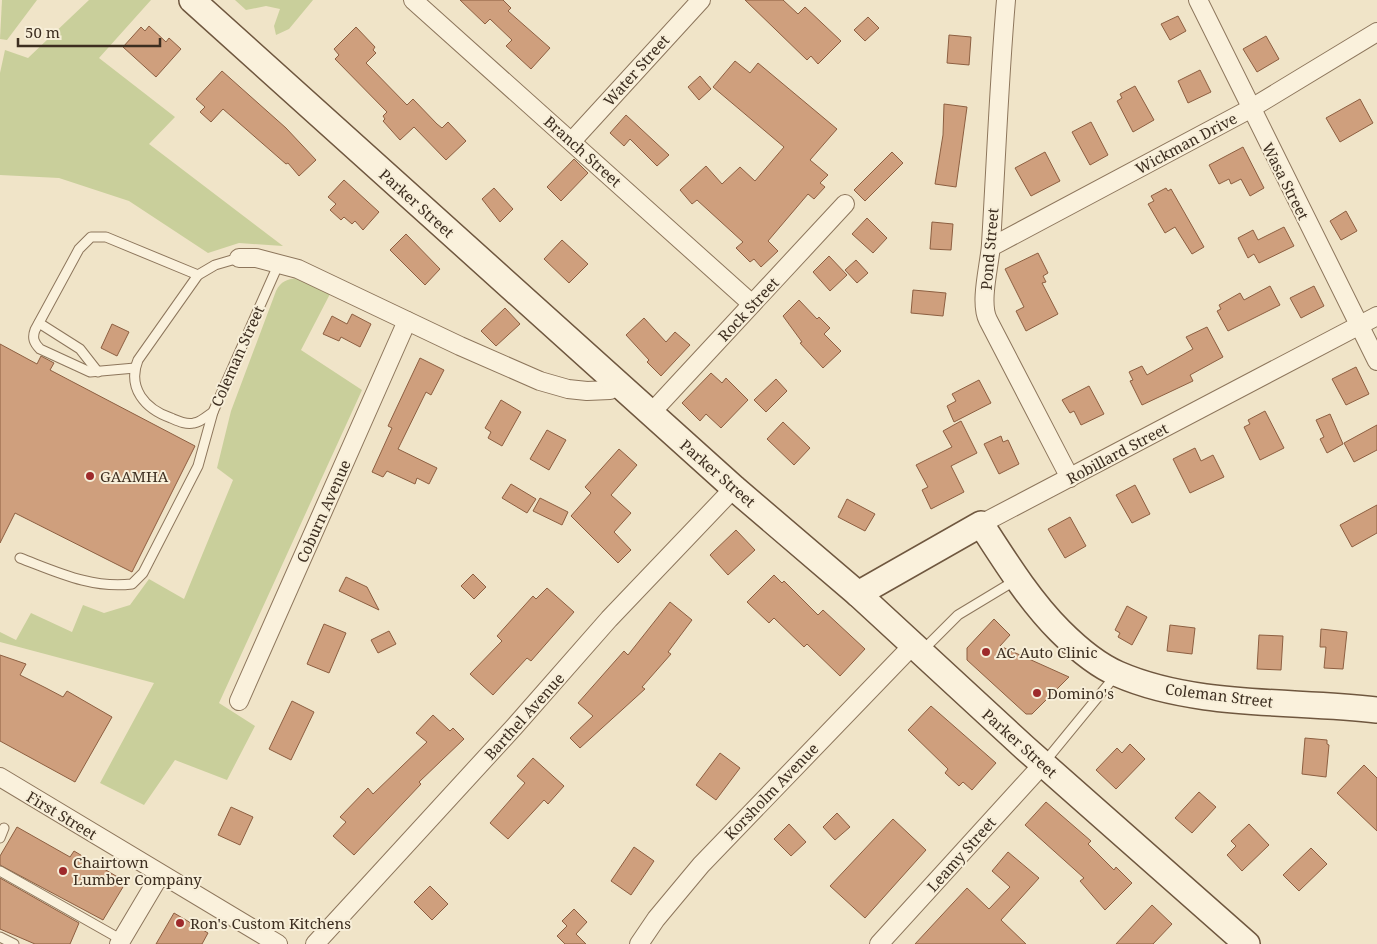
<svg xmlns="http://www.w3.org/2000/svg" width="1377" height="944" font-family="'Noto Serif',serif">
	<style>
		.green { fill: #c9cf9b }
		.building { fill: #cf9f7d; stroke: #8d5f41 }
		.lines { fill: none; stroke-linecap: round; stroke-linejoin: round }
		.lane-casing { stroke: #8d765c; stroke-width: 11 }
		.street-casing { stroke: #8d765c; stroke-width: 20 }
		.secondary-casing { stroke: #6f573f; stroke-width: 28 }
		.lane { stroke: #faf1dc; stroke-width: 9 }
		.street { stroke: #faf1dc; stroke-width: 18 }
		.secondary { stroke: #faf1dc; stroke-width: 25 }
		.poi-dot { fill: #9e2a2b; stroke: #f7eed8; stroke-width: 2 }
		.labels { text-anchor: middle; dominant-baseline: central; stroke-width: 4; stroke-linejoin: round; paint-order: stroke }
		.street-label { font-size: 15px; fill: #3d2e20; stroke: #f7eed8 }
		.poi-label { font-size: 15px; fill: #3d2e20; stroke: #f7eed8; text-anchor: start }
	</style>
	<rect width="100%" height="100%" fill="#f0e4c8"/>
	<g class="green">
		<polygon points="2,0 37,0 7,40 0,39"/>
		<polygon points="89,0 151,0 99,58 175,117 149,144 283,246 239,243 208,253 129,201 59,178 0,175 0,73 5,50 28,58"/>
		<polygon points="235,0 313,0 289,29 276,35 274,26 280,9 266,6 246,10"/>
		<path d="M298,278L330,294L301,350L362,390L219,703L255,726L227,780L175,760L144,805L100,783L154,683L0,642V632L16,640L31,613L72,632L83,605L104,613L130,605L149,579L184,599L233,480L217,468L231,411L276,291C281,281 287,279 298,278Z"/>
	</g>
	<g class="building">
		<polygon points="460,0 503,0 511,8 508,11 550,48 531,69 506,46 512,40 490,19 485,24"/>
		<polygon points="745,0 783,0 798,14 805,7 841,41 818,64 811,56 807,60"/>
		<polygon points="1178,16 1186,31 1170,40 1161,24"/>
		<polygon points="868,17 879,28 865,41 854,30"/>
		<polygon points="149,26 166,42 169,38 181,49 156,77 123,47 141,27 145,31"/>
		<polygon points="356,27 375,47 373,50 376,53 366,63 407,105 413,99 437,124 442,128 448,122 466,141 446,160 414,127 400,140 383,121 385,119 383,116 387,112 335,59 339,55 334,49"/>
		<polygon points="949,35 971,37 969,65 947,63"/>
		<polygon points="1266,36 1279,59 1257,72 1243,49"/>
		<polygon points="735,61 750,73 758,63 837,129 810,160 828,175 820,183 825,187 814,199 808,194 768,241 778,251 761,267 754,259 750,262 736,248 743,242 697,200 692,204 680,190 706,166 722,184 740,167 755,181 784,147 713,87"/>
		<polygon points="1200,70 1211,92 1188,103 1178,81"/>
		<polygon points="222,71 286,128 316,160 299,176 288,163 286,164 223,109 211,122 200,112 205,107 196,99"/>
		<polygon points="700,76 711,89 699,100 688,87"/>
		<polygon points="1135,86 1154,120 1133,132 1117,101 1122,98 1120,94"/>
		<polygon points="1360,99 1373,123 1340,142 1326,118"/>
		<polygon points="944,104 967,107 956,187 935,184 943,135"/>
		<polygon points="626,115 669,155 657,166 630,139 624,146 610,133"/>
		<polygon points="1091,122 1108,155 1090,165 1072,132"/>
		<polygon points="1243,147 1264,188 1250,196 1241,179 1231,184 1229,179 1219,184 1209,165"/>
		<polygon points="892,152 903,163 865,201 854,190"/>
		<polygon points="1045,152 1060,181 1031,196 1015,168"/>
		<polygon points="574,159 588,173 561,201 547,187"/>
		<polygon points="344,180 379,212 363,230 355,221 352,224 344,217 341,220 330,210 336,204 328,197"/>
		<polygon points="494,188 513,209 500,222 482,199"/>
		<polygon points="1166,188 1168,191 1171,189 1204,247 1192,254 1175,227 1165,233 1148,204 1154,201 1151,196"/>
		<polygon points="1346,211 1357,231 1341,240 1330,221"/>
		<polygon points="867,218 887,238 873,253 852,234"/>
		<polygon points="932,222 953,224 951,250 930,249"/>
		<polygon points="1284,227 1294,246 1259,263 1254,254 1248,258 1238,238 1253,230 1258,240"/>
		<polygon points="406,234 440,269 425,285 390,250"/>
		<polygon points="562,240 588,264 569,283 544,259"/>
		<polygon points="1038,253 1048,273 1043,276 1046,282 1042,283 1058,314 1026,331 1016,311 1024,307 1005,269"/>
		<polygon points="829,256 847,275 830,291 813,272"/>
		<polygon points="856,260 868,273 857,283 845,270"/>
		<polygon points="1270,286 1280,305 1228,331 1217,311 1221,309 1219,305 1240,293 1244,300"/>
		<polygon points="1314,286 1324,306 1301,318 1290,298"/>
		<polygon points="913,290 946,293 943,316 911,313"/>
		<polygon points="799,300 817,319 819,317 830,328 824,334 841,351 823,368 800,343 802,342 783,316"/>
		<polygon points="505,308 520,324 496,346 481,331"/>
		<polygon points="352,314 371,324 360,347 341,337 339,341 323,334 332,316 347,324"/>
		<polygon points="644,318 666,342 675,332 690,345 661,376 647,362 649,360 626,335"/>
		<polygon points="112,324 129,332 117,356 101,348"/>
		<polygon points="1207,327 1223,357 1190,375 1193,381 1142,405 1130,381 1133,380 1129,372 1142,366 1147,375 1193,349 1186,337"/>
		<polygon points="0,344 37,364 41,356 54,363 50,370 195,446 132,572 15,513 0,543"/>
		<polygon points="420,358 444,370 431,395 426,392 398,449 437,468 429,484 417,478 415,484 387,471 383,477 372,472 392,428 388,426"/>
		<polygon points="1356,367 1369,394 1346,405 1332,379"/>
		<polygon points="711,373 722,383 726,378 748,400 721,428 706,414 700,421 682,403"/>
		<polygon points="776,379 787,391 766,412 754,400"/>
		<polygon points="979,380 991,403 954,422 947,406 956,401 952,394"/>
		<polygon points="1089,386 1104,414 1081,425 1074,411 1070,413 1062,400"/>
		<polygon points="501,400 521,412 502,446 488,438 491,432 485,428"/>
		<polygon points="1265,411 1284,448 1260,460 1244,427 1250,424 1248,420"/>
		<polygon points="1330,414 1343,444 1327,453 1320,439 1324,437 1316,420"/>
		<polygon points="961,421 977,453 951,466 964,492 931,509 922,490 928,487 916,465 952,447 943,431"/>
		<polygon points="783,422 810,448 794,465 767,439"/>
		<polygon points="1377,425 1377,450 1354,462 1344,443"/>
		<polygon points="547,430 566,440 549,470 530,459"/>
		<polygon points="1001,436 1003,442 1008,440 1019,464 999,474 984,444"/>
		<polygon points="1195,448 1201,461 1213,455 1224,477 1190,493 1173,459"/>
		<polygon points="619,449 637,465 611,495 631,513 614,532 631,550 618,563 571,516 591,493 585,487"/>
		<polygon points="511,484 536,499 527,513 502,498"/>
		<polygon points="1135,485 1150,514 1132,523 1116,495"/>
		<polygon points="540,498 568,512 562,525 533,511"/>
		<polygon points="847,499 875,514 865,531 838,517"/>
		<polygon points="1377,505 1377,533 1352,547 1340,525"/>
		<polygon points="1070,517 1086,546 1065,558 1048,529"/>
		<polygon points="736,530 755,550 728,575 710,555"/>
		<polygon points="473,574 486,587 474,599 461,586"/>
		<polygon points="774,575 782,583 784,581 818,615 823,610 865,649 840,676 807,644 804,647 774,618 769,623 747,602"/>
		<polygon points="346,577 367,587 379,610 339,591"/>
		<polygon points="547,588 574,612 531,661 527,658 493,695 470,674 502,641 497,636 533,596 536,599"/>
		<polygon points="670,602 692,620 668,652 671,654 642,687 645,689 580,748 570,738 593,716 578,703 624,651 628,655"/>
		<polygon points="1127,606 1147,617 1132,645 1118,637 1120,633 1115,630"/>
		<polygon points="994,619 1010,635 1000,646 1069,677 1032,714 1026,714 967,660 967,648"/>
		<polygon points="324,624 346,633 329,673 307,664"/>
		<polygon points="1170,625 1195,628 1192,654 1167,651"/>
		<polygon points="1321,629 1347,632 1343,669 1324,668 1326,647 1320,647"/>
		<polygon points="389,631 396,644 378,653 371,640"/>
		<polygon points="1259,635 1283,636 1281,670 1257,669"/>
		<polygon points="0,655 26,664 20,675 46,688 63,697 67,691 112,717 75,782 0,741"/>
		<polygon points="292,701 314,712 291,760 269,749"/>
		<polygon points="931,706 996,763 972,790 963,782 959,786 945,773 948,769 908,730"/>
		<polygon points="433,715 450,731 453,728 464,739 419,782 421,784 354,855 333,836 346,822 340,817 368,788 373,794 427,742 416,733"/>
		<polygon points="1305,738 1327,740 1327,744 1329,745 1326,777 1302,774"/>
		<polygon points="1130,744 1145,759 1116,789 1096,770 1117,748 1122,753"/>
		<polygon points="720,753 740,768 716,800 696,785"/>
		<polygon points="533,758 564,786 548,804 544,800 508,839 490,823 525,783 517,776"/>
		<polygon points="1364,765 1377,778 1377,831 1337,793"/>
		<polygon points="1199,792 1216,807 1192,833 1175,818"/>
		<polygon points="1046,802 1091,841 1088,844 1114,870 1116,867 1132,883 1105,910 1080,881 1084,878 1025,825"/>
		<polygon points="231,807 253,817 240,845 218,835"/>
		<polygon points="837,813 850,827 835,840 823,827"/>
		<polygon points="893,819 926,850 865,918 830,886"/>
		<polygon points="789,824 806,842 791,856 774,839"/>
		<polygon points="1249,824 1269,845 1242,871 1227,855 1236,846 1231,841"/>
		<polygon points="17,827 70,857 74,851 126,882 103,920 0,865 0,856"/>
		<polygon points="634,847 654,861 631,895 611,881"/>
		<polygon points="1311,848 1327,864 1299,891 1283,875"/>
		<polygon points="1008,852 1039,878 1001,920 1026,944 915,944 967,888 989,909 1010,887 992,871"/>
		<polygon points="0,878 79,923 70,944 35,944 0,929"/>
		<polygon points="430,886 448,904 432,920 414,902"/>
		<polygon points="1152,905 1172,924 1153,944 1116,944"/>
		<polygon points="574,909 587,922 576,934 586,944 565,944 557,936 567,926 562,921"/>
		<polygon points="174,913 208,933 202,944 156,944"/>
	</g>
	<g class="lines">
		<g class="lane-casing">
			<g id="lane">
				<path d="M239,258L215,265L198,275L138,360C127,388 145,409 171,418C178,421 186,425 194,423C201,422 207,416 213,412L279,263"/>
				<polyline points="39,323 80,349 98,372"/>
				<path d="M135,368L90,372L40,349C34,343 32,338 35,330L79,249L91,237H106L198,275"/>
				<path d="M20,558C57,572 92,589 132,584L143,573L198,466L213,412"/>
				<polyline points="922,651 958,615 1016,580"/>
				<polyline points="1043,764 1116,675"/>
				<polyline points="0,838 4,828"/>
				<polyline points="0,871 122,940"/>
				<polyline points="0,937 14,944"/>
			</g>
		</g>
		<g class="street-casing">
			<g id="street">
				<polyline points="413,0 752,304"/>
				<path d="M1006,0C999,81 996,163 991,244C990,264 979,302 988,320L1070,478"/>
				<polyline points="1198,0 1377,361"/>
				<polyline points="572,141 701,0"/>
				<polyline points="991,247 1250,109 1377,32"/>
				<polyline points="239,258 256,258 298,269 460,346 540,381 568,389 587,391 610,390 618,384"/>
				<polyline points="651,413 845,204"/>
				<polyline points="981,524 1377,316"/>
				<polyline points="239,701 407,321"/>
				<polyline points="0,777 278,944"/>
				<polyline points="119,944 160,875"/>
				<polyline points="315,944 515,726 609,619 734,488"/>
				<polyline points="639,944 656,919 701,865 912,646"/>
				<polyline points="879,944 1043,764"/>
			</g>
		</g>
		<g class="secondary-casing">
			<g id="secondary">
				<polyline points="192,0 734,488 858,594 1025,748 1247,944"/>
				<path d="M858,594L981,524C1005,561 1029,600 1060,631C1077,648 1097,665 1118,674C1196,708 1293,700 1377,710"/>
			</g>
		</g>
		<use href="#lane" class="lane"/>
		<use href="#street" class="street"/>
		<use href="#secondary" class="secondary"/>
	</g>
	<g class="poi-dot">
		<circle cx="90" cy="476" r="5"/>
		<circle cx="986" cy="652" r="5"/>
		<circle cx="1037" cy="693" r="5"/>
		<circle cx="63" cy="871" r="5"/>
		<circle cx="180" cy="923" r="5"/>
	</g>
	<g class="labels">
		<g class="street-label">
			<text transform="translate(636 70) rotate(-48)">Water Street</text>
			<text transform="translate(1186 143) rotate(-28)">Wickman Drive</text>
			<text transform="translate(583 151) rotate(42)">Branch Street</text>
			<text transform="translate(1286 181) rotate(63)">Wasa Street</text>
			<text transform="translate(417 203) rotate(42)">Parker Street</text>
			<text transform="translate(989 249) rotate(-85)">Pond Street</text>
			<text transform="translate(748 309) rotate(-47)">Rock Street</text>
			<text transform="translate(237 356) rotate(-66)">Coleman Street</text>
			<text transform="translate(1117 453) rotate(-28)">Robillard Street</text>
			<text transform="translate(718 473) rotate(41)">Parker Street</text>
			<text transform="translate(323 511) rotate(-66)">Coburn Avenue</text>
			<text transform="translate(1219 695) rotate(7)">Coleman Street</text>
			<text transform="translate(524 716) rotate(-48)">Barthel Avenue</text>
			<text transform="translate(1020 743) rotate(42)">Parker Street</text>
			<text transform="translate(771 791) rotate(-46)">Korsholm Avenue</text>
			<text transform="translate(62 815) rotate(31)">First Street</text>
			<text transform="translate(961 854) rotate(-48)">Leamy Street</text>
		</g>
		<g class="poi-label">
			<text x="100" y="476">GAAMHA</text>
			<text x="996" y="652">AC Auto Clinic</text>
			<text x="1047" y="693">Domino's</text>
			<text x="73" y="862">Chairtown<tspan x="73" dy="17">Lumber Company</tspan></text>
			<text x="190" y="923">Ron's Custom Kitchens</text>
		</g>
	</g>
	<path d="M18 38v8h142v-8" fill="none" stroke="#3d2e20" stroke-width="2.5"/>
	<text x="25" y="38" font-size="15" fill="#3d2e20" stroke="#f7eed8" stroke-width="4" paint-order="stroke">50 m</text>
</svg>
